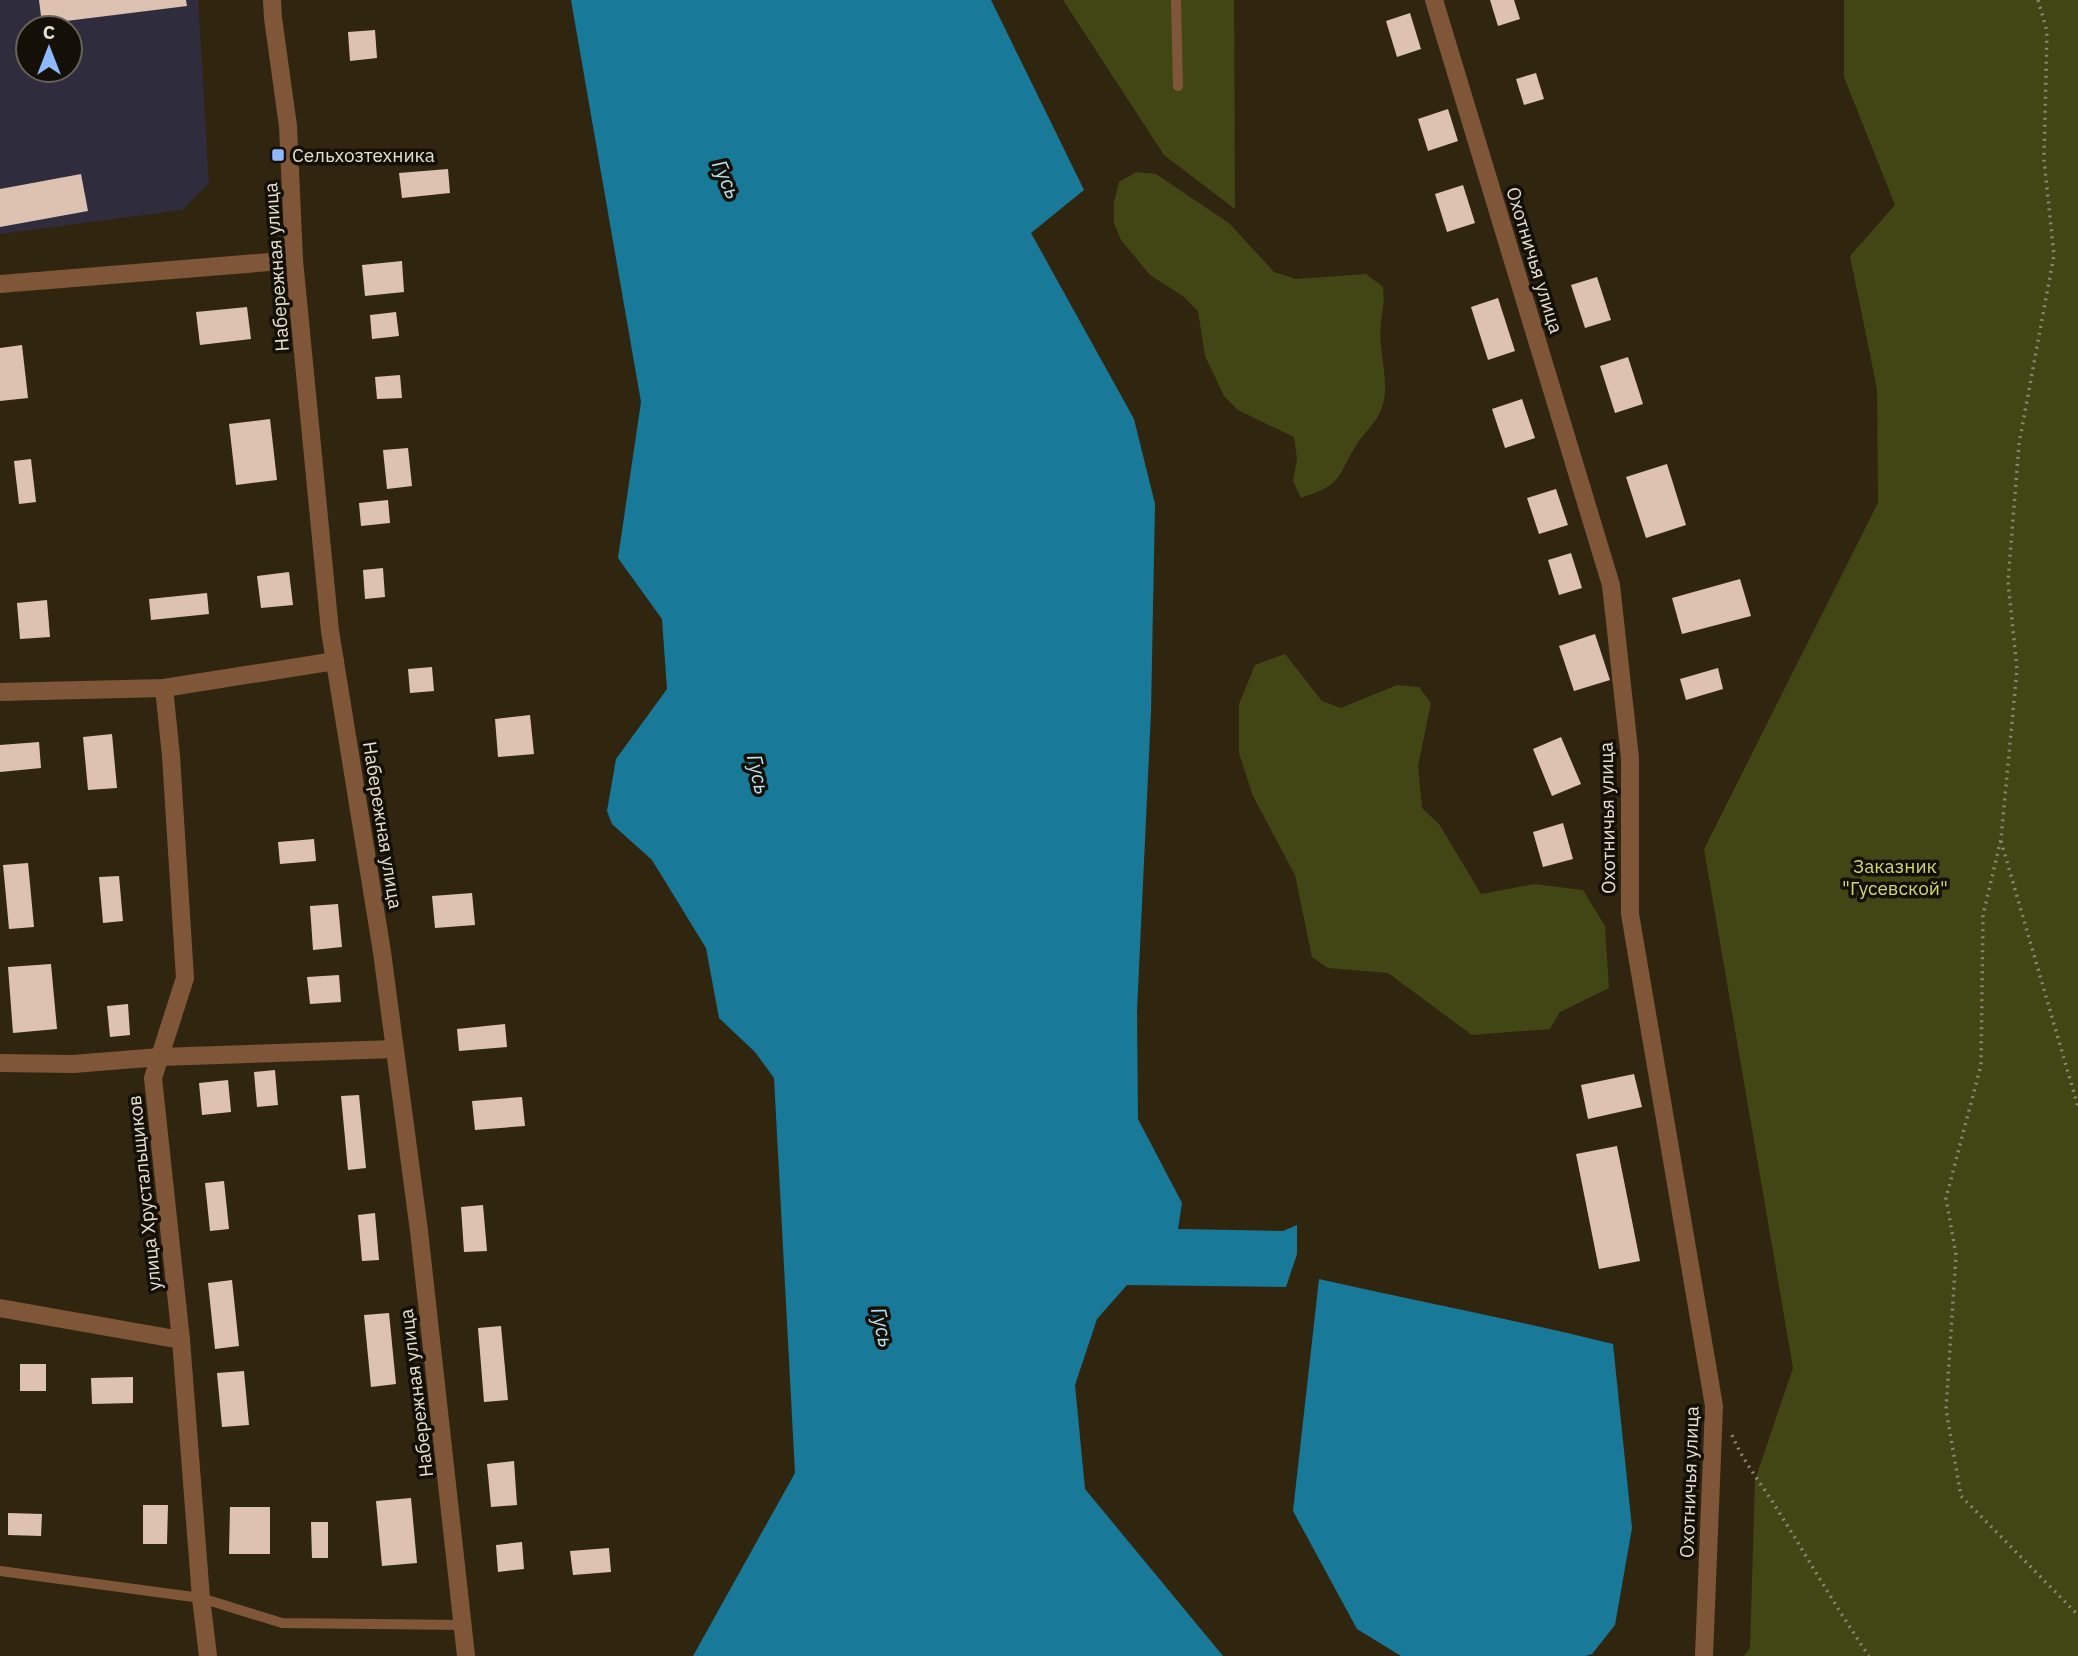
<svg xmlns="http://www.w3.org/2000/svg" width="2078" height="1656" font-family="'IBM Plex Sans',sans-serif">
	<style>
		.commercial { fill: #2f2c3d; fill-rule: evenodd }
		.green { fill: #424514 }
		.water { fill: #197999 }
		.building { fill: #ddc2b2 }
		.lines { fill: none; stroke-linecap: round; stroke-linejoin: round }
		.path { stroke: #8d8574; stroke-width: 3.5; stroke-dasharray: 2 5; stroke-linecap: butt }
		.lane { stroke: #805639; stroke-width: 10 }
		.street { stroke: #805639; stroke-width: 18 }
		.poi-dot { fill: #8fb8fd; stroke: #141007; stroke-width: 2.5 }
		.labels { text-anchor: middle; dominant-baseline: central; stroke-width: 7; stroke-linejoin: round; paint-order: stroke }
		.poi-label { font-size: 19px; fill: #e5dfd2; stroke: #141007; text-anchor: start }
		.street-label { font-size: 19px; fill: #e5dfd2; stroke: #141007 }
		.park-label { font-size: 19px; fill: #cfd771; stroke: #141007 }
		.water-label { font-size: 21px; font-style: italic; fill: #b8e2f4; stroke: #141007 }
	</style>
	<rect width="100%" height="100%" fill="#302610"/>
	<path class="commercial" d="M0,0H198L209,183L182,210L0,234ZM28,28H70V70H28Z"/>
	<g class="green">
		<polygon points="1063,0 1234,0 1235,209 1164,155"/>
		<polygon points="1844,0 2078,0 2078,1656 1744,1656 1750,1648 1755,1480 1793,1368 1704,849 1878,503 1877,389 1850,256 1895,205 1844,77"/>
		<path d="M1136,172L1156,174L1229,223L1274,272L1296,279L1366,274L1383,287C1385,302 1382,310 1381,324C1377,351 1392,384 1381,410C1377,421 1366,431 1359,441C1336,475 1347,483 1301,498L1293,481L1297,459L1294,437L1238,410L1224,396L1205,356L1198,311L1183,296L1150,275L1121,240L1114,223V202L1119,182Z"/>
		<polygon points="1285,654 1322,701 1341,708 1397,685 1419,687 1431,703 1418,766 1422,808 1439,824 1481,894 1534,884 1583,890 1605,926 1609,988 1560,1012 1550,1029 1472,1035 1388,973 1328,968 1312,957 1295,875 1253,796 1239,753 1239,704 1255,665"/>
	</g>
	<g class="water">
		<polygon points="571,0 991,0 1084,190 1031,233 1134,419 1155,504 1151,712 1137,1011 1138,1119 1182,1203 1178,1229 1283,1231 1297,1225 1297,1254 1286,1287 1127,1285 1097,1319 1075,1385 1085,1489 1223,1656 693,1656 795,1473 774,1078 755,1052 719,1018 706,948 652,860 612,824 607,811 616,759 667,689 662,619 618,558 641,402"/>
		<path d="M1319,1279C1417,1301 1515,1320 1613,1344L1632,1528L1615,1625L1592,1654L1586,1656H1401L1357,1629L1293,1511Z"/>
	</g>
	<g class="building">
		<polygon points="39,0 186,0 187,6 42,24"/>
		<polygon points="1490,0 1514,0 1520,19 1498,26"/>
		<polygon points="1410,13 1421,49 1397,57 1386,21"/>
		<polygon points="375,30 377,58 350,61 348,32"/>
		<polygon points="1536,73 1544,99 1524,105 1516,79"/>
		<polygon points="1448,109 1458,141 1428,151 1418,119"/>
		<polygon points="448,169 450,193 402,198 399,173"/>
		<polygon points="81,174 88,211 0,227 0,189"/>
		<polygon points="1463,185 1475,223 1447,232 1435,194"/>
		<polygon points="402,261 404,292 365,296 362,265"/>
		<polygon points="1597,277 1611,320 1585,328 1571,285"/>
		<polygon points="1498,298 1515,351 1488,360 1471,307"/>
		<polygon points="247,307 251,339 200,345 196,312"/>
		<polygon points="396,312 399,336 372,339 370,315"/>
		<polygon points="22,345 28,398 0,401 0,348"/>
		<polygon points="1628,357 1643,404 1615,413 1600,366"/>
		<polygon points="400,375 402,398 377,399 375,377"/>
		<polygon points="1522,399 1535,438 1505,448 1492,409"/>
		<polygon points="270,419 277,480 236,485 229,424"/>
		<polygon points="408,448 412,486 387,489 383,450"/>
		<polygon points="31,459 36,502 19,504 14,461"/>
		<polygon points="1667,464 1686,525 1646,538 1626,477"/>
		<polygon points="1556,489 1568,525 1539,534 1527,498"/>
		<polygon points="388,500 390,523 361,526 359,503"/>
		<polygon points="1571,553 1582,588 1559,595 1548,560"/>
		<polygon points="383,568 385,597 365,599 363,570"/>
		<polygon points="289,572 293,605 261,608 257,576"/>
		<polygon points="1740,579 1751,616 1682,634 1672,598"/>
		<polygon points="207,593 209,614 151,620 149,599"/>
		<polygon points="47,600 50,637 20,639 17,603"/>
		<polygon points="1595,634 1610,680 1574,691 1559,646"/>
		<polygon points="432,667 434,691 410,693 408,669"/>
		<polygon points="1718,668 1723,689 1686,700 1680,679"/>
		<polygon points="530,715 534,754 498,757 495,719"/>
		<polygon points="112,734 117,788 88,790 83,737"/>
		<polygon points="1561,737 1581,784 1552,796 1533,749"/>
		<polygon points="39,742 41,768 0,772 0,745"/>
		<polygon points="1563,823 1573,859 1543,867 1533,832"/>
		<polygon points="314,839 316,861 280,864 278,842"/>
		<polygon points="28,863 34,927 9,929 3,865"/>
		<polygon points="119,876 123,921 103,923 99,877"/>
		<polygon points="472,893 475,925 435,928 432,896"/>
		<polygon points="338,904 342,947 313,950 310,906"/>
		<polygon points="51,964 57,1029 13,1033 8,967"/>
		<polygon points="339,975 341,1002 310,1004 307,977"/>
		<polygon points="128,1004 130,1035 110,1037 107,1006"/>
		<polygon points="505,1024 507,1047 459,1051 457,1029"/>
		<polygon points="275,1070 278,1105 257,1107 254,1072"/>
		<polygon points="1634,1074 1642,1107 1588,1119 1581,1085"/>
		<polygon points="228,1080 231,1112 202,1115 199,1083"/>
		<polygon points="359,1095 366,1168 348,1170 341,1096"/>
		<polygon points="522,1097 525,1126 475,1130 472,1101"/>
		<polygon points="1617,1146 1640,1261 1599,1269 1576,1154"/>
		<polygon points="224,1181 229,1229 210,1231 205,1183"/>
		<polygon points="483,1205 487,1251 464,1252 461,1207"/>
		<polygon points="375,1213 379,1260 362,1261 358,1215"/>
		<polygon points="232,1280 239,1346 215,1349 208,1283"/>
		<polygon points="389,1313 396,1384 371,1387 364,1315"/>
		<polygon points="501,1326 508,1400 484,1402 478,1328"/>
		<rect x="20" y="1364" width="26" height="27"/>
		<polygon points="244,1371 249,1425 222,1427 217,1373"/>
		<polygon points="133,1377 133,1403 92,1404 91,1378"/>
		<polygon points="514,1461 517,1505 491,1507 487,1464"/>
		<polygon points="411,1498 417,1563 382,1566 376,1501"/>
		<polygon points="143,1505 168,1505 167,1544 143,1544"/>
		<polygon points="230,1507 270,1507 270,1554 229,1554"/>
		<polygon points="8,1513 42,1514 41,1536 8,1535"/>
		<polygon points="311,1522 328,1522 328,1558 312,1558"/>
		<polygon points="522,1542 524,1569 498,1572 496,1545"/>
		<polygon points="609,1548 611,1572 573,1575 570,1551"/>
	</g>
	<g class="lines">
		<g class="path">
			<polyline points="2038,0 2047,31 2044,160 2054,255 2019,444 2008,582 2017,669 2001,839 1983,915 1981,1065 1946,1198 1956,1255 1946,1409 1961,1496 2078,1615"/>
			<polyline points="2001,841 2078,1107"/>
			<path d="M1732,1435C1743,1462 1762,1484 1777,1509C1808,1558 1836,1608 1869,1656"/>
		</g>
		<g class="lane">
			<polyline points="1176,0 1178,86"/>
			<polyline points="0,1571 201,1598 282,1623 464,1625"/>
		</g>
		<g class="street">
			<polyline points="272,0 273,18 288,126 294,260 330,631 382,952 419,1231 466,1656"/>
			<polyline points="1434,0 1611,585 1630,758 1630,914 1714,1406 1704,1656"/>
			<polyline points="0,284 294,260"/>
			<polyline points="164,688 171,756 185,978 153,1078 181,1340 201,1598 208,1656"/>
			<polyline points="0,692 164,688 335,661"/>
			<polyline points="0,1063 73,1064 160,1057 395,1049"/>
			<polyline points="0,1308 181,1340"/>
		</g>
	</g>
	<rect class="poi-dot" x="271" y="148" width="14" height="14" rx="3.5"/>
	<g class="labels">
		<g class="poi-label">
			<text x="292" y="155">Сельхозтехника</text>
		</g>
		<g class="street-label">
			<text transform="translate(1535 260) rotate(73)">Охотничья улица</text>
			<text transform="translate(276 267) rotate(-94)">Набережная улица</text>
			<text transform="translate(1607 818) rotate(-91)">Охотничья улица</text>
			<text transform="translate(383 825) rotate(81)">Набережная улица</text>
			<text transform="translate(144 1193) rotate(-96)">улица Хрустальщиков</text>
			<text transform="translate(416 1393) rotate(-97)">Набережная улица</text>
			<text transform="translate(1689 1482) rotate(-88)">Охотничья улица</text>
		</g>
		<g class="park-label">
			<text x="1895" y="866">Заказник<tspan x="1895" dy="22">"Гусевской"</tspan></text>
		</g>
		<g class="water-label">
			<text transform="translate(727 179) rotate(66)">Гусь</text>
			<text transform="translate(759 774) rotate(77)">Гусь</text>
			<text transform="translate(883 1327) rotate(77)">Гусь</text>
		</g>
	</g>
	<g transform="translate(49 49)"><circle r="33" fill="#141007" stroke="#686358" stroke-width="2"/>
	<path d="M0-5L12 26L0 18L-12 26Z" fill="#8fb8fd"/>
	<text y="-10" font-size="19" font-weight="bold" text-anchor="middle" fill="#e5dfd2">С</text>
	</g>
</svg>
